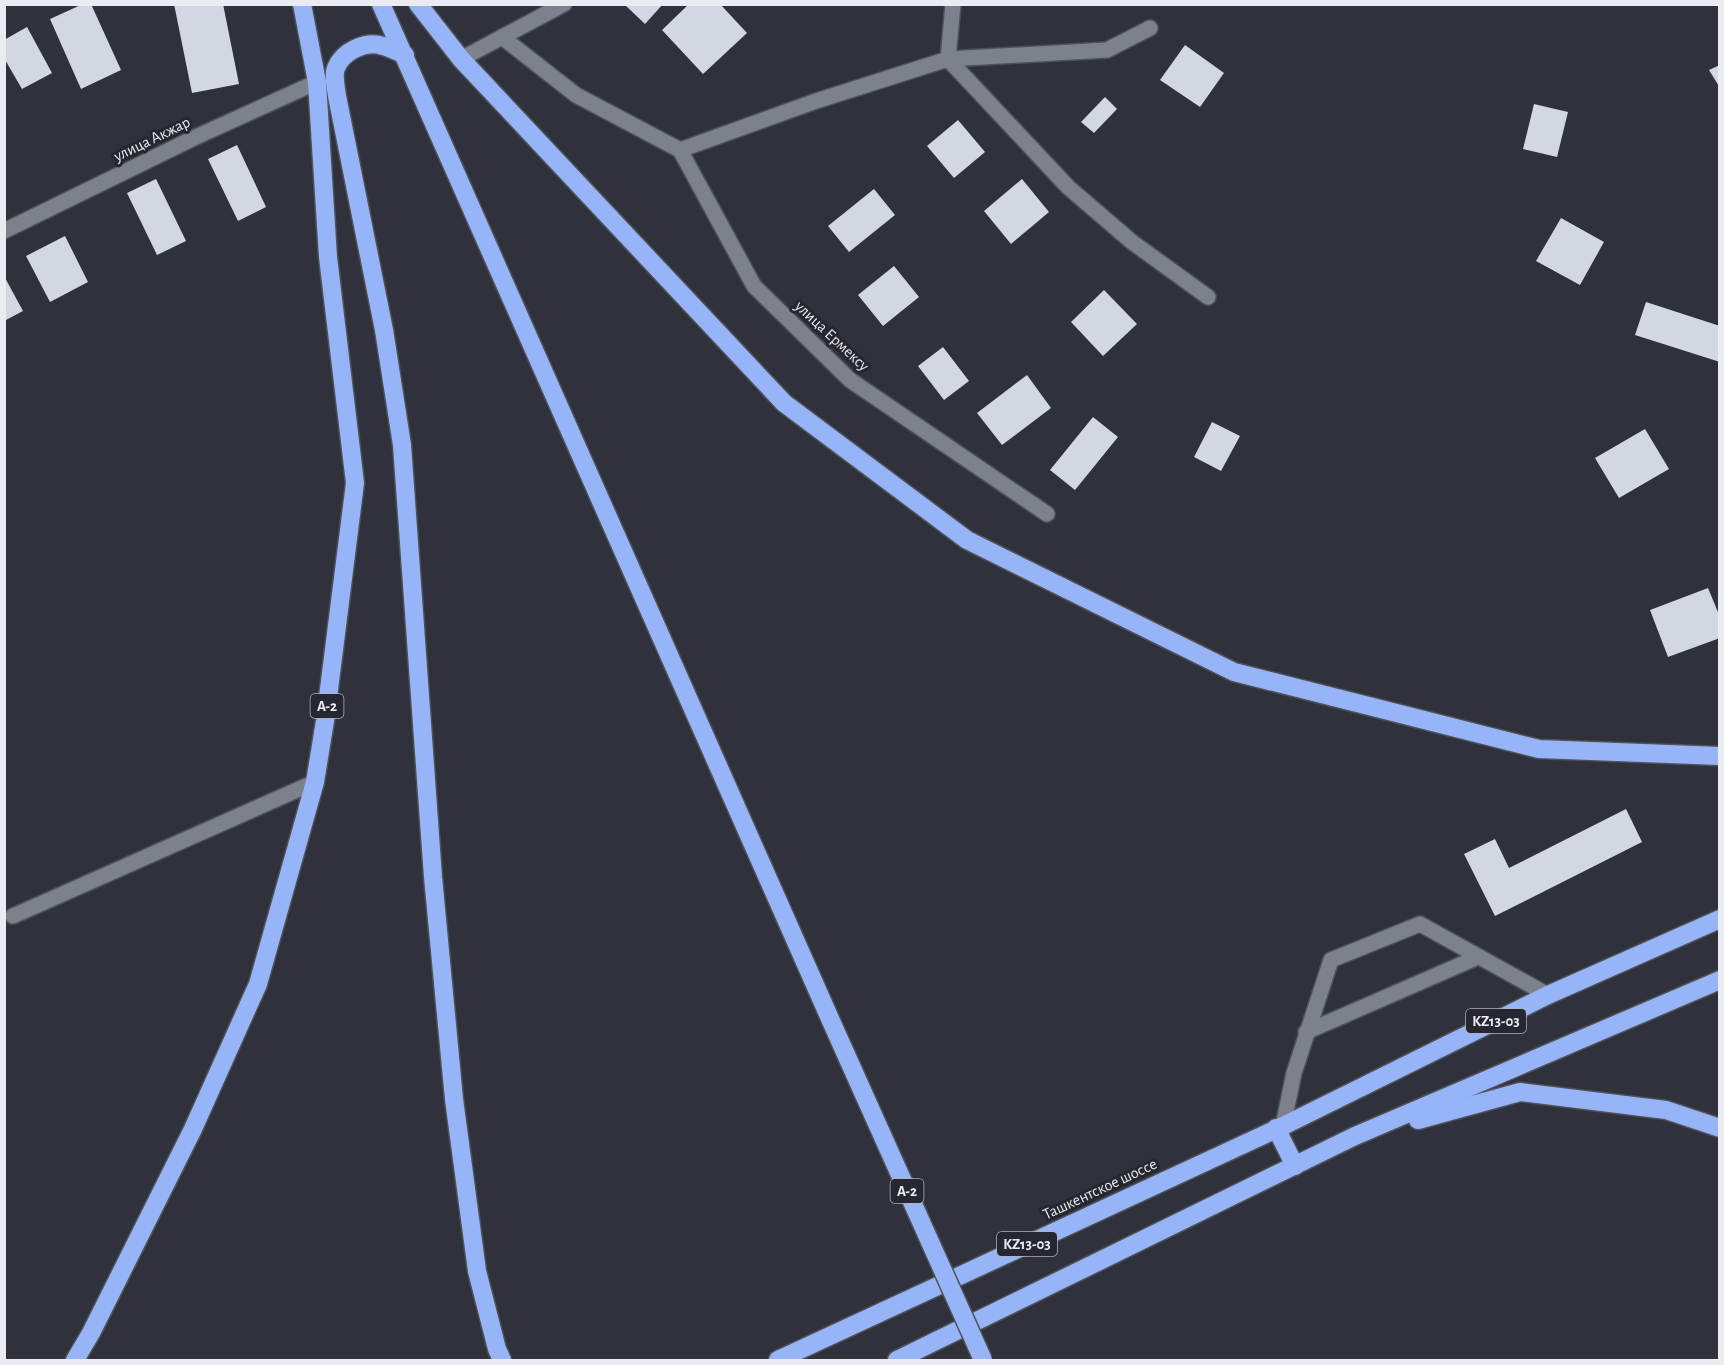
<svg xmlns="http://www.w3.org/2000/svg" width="1724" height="1365" font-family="'Alegreya Sans',sans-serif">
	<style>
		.building { fill: #d2d7e2 }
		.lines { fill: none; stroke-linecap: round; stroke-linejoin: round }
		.minor-casing { stroke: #4e5158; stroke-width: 18 }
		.highway-casing { stroke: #4e5158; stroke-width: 21 }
		.minor { stroke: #7c818b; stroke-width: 15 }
		.highway { stroke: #97b4f8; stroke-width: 18 }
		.highway-bridge-casing { stroke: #4e5158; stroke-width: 21; stroke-linecap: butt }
		.highway-bridge { stroke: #97b4f8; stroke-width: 18 }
		.labels { text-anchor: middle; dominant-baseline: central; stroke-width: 6; stroke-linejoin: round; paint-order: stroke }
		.shield { fill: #252831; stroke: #afb1b8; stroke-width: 1.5 }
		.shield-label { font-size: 15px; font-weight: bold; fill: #eaecf2 }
		.street-label { font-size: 16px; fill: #eaecf2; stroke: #252831 }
	</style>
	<rect width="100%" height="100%" fill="#2f323b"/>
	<g class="building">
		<polygon points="83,4 91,4 121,70 81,89 50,19"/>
		<polygon points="174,4 223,4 239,84 192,93"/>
		<polygon points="624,4 663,4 645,24"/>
		<polygon points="689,4 720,4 747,33 703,74 662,30"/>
		<polygon points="27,27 52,73 22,89 4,58 4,40"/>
		<polygon points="1185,45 1224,73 1200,107 1160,80"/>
		<polygon points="1720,65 1720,88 1709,70"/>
		<polygon points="1105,97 1117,109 1094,133 1081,122"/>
		<polygon points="1534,104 1568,112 1557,157 1523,149"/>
		<polygon points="958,120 985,152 954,178 927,146"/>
		<polygon points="237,145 266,207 238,221 208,159"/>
		<polygon points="156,179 186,241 157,255 127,193"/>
		<polygon points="1022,179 1049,212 1011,244 984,211"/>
		<polygon points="874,189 895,215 849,252 828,226"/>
		<polygon points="1561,218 1604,242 1580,285 1536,261"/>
		<polygon points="65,236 88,282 50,302 26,256"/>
		<polygon points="894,266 919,297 883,326 858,295"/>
		<polygon points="4,276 23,311 4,321"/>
		<polygon points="1104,290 1137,324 1103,356 1071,322"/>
		<polygon points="1646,302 1720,326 1720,362 1635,335"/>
		<polygon points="943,347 969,381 944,400 918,366"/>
		<polygon points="1027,375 1051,408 1002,445 977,413"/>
		<polygon points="1093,417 1118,437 1075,490 1050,470"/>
		<polygon points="1212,422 1240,436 1221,471 1194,457"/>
		<polygon points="1645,429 1669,469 1619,498 1595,458"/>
		<polygon points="1708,588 1720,617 1720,638 1668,657 1650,610"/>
		<polygon points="1626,809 1642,842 1495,916 1464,854 1495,839 1509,868"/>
	</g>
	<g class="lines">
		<g class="minor-casing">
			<g id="minor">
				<polyline points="953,4 948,59 1068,187 1132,242 1208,297"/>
				<polyline points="502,37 576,95 680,150 816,101 948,59 1107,50 1150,28"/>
				<polyline points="461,59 564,4"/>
				<polyline points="680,150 754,286 850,380 1047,514"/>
				<polyline points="4,231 198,136 317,82"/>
				<polyline points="13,916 315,782"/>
				<polyline points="1306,1032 1478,957"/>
				<polyline points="1283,1126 1294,1073 1331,960 1420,924 1548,995"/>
			</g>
		</g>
		<g class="highway-casing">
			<g id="highway">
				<polyline points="381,4 831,1021"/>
				<polyline points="418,4 461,59 784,403 967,540 1234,672 1539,749 1720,756"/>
				<path d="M405,55C398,52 391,48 383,46C366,40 343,51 336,68C333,75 336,88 337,96L384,330L402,445L433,877L454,1099L477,1271L497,1349L502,1360"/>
				<polyline points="1418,1120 1520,1092 1666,1110 1720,1128"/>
				<polyline points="1276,1128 1295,1166"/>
				<polyline points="75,1360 91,1333 193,1129 258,984 315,782 325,721 355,483 328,257 317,82 302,4"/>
				<polyline points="778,1360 1283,1126 1548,995 1720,919"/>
				<polyline points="897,1360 1355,1136 1720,980"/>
			</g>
		</g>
		<use href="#minor" class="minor"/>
		<use href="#highway" class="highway"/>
		<g class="highway-bridge-casing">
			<polyline id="highway-bridge" points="831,1021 983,1360"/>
		</g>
		<use href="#highway-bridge" class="highway-bridge"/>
	</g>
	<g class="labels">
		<g class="shield">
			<rect x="310.5" y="694" width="33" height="24" rx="4.5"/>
			<rect x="1466" y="1009" width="60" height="24" rx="4.5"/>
			<rect x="890.5" y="1179" width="33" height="24" rx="4.5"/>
			<rect x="997" y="1232" width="60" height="24" rx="4.5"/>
		</g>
		<g class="shield-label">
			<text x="327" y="706">A-2</text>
			<text x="1496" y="1021">KZ13-03</text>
			<text x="907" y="1191">A-2</text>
			<text x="1027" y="1244">KZ13-03</text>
		</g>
		<g class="street-label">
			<text transform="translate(152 139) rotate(-26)">улица Акжар</text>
			<text transform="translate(832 336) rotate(43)">улица Ермексу</text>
			<text transform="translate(1100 1189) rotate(-25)">Ташкентское шоссе</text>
		</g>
	</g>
	<rect width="1724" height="1365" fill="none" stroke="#eaecf2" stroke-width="12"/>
</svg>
